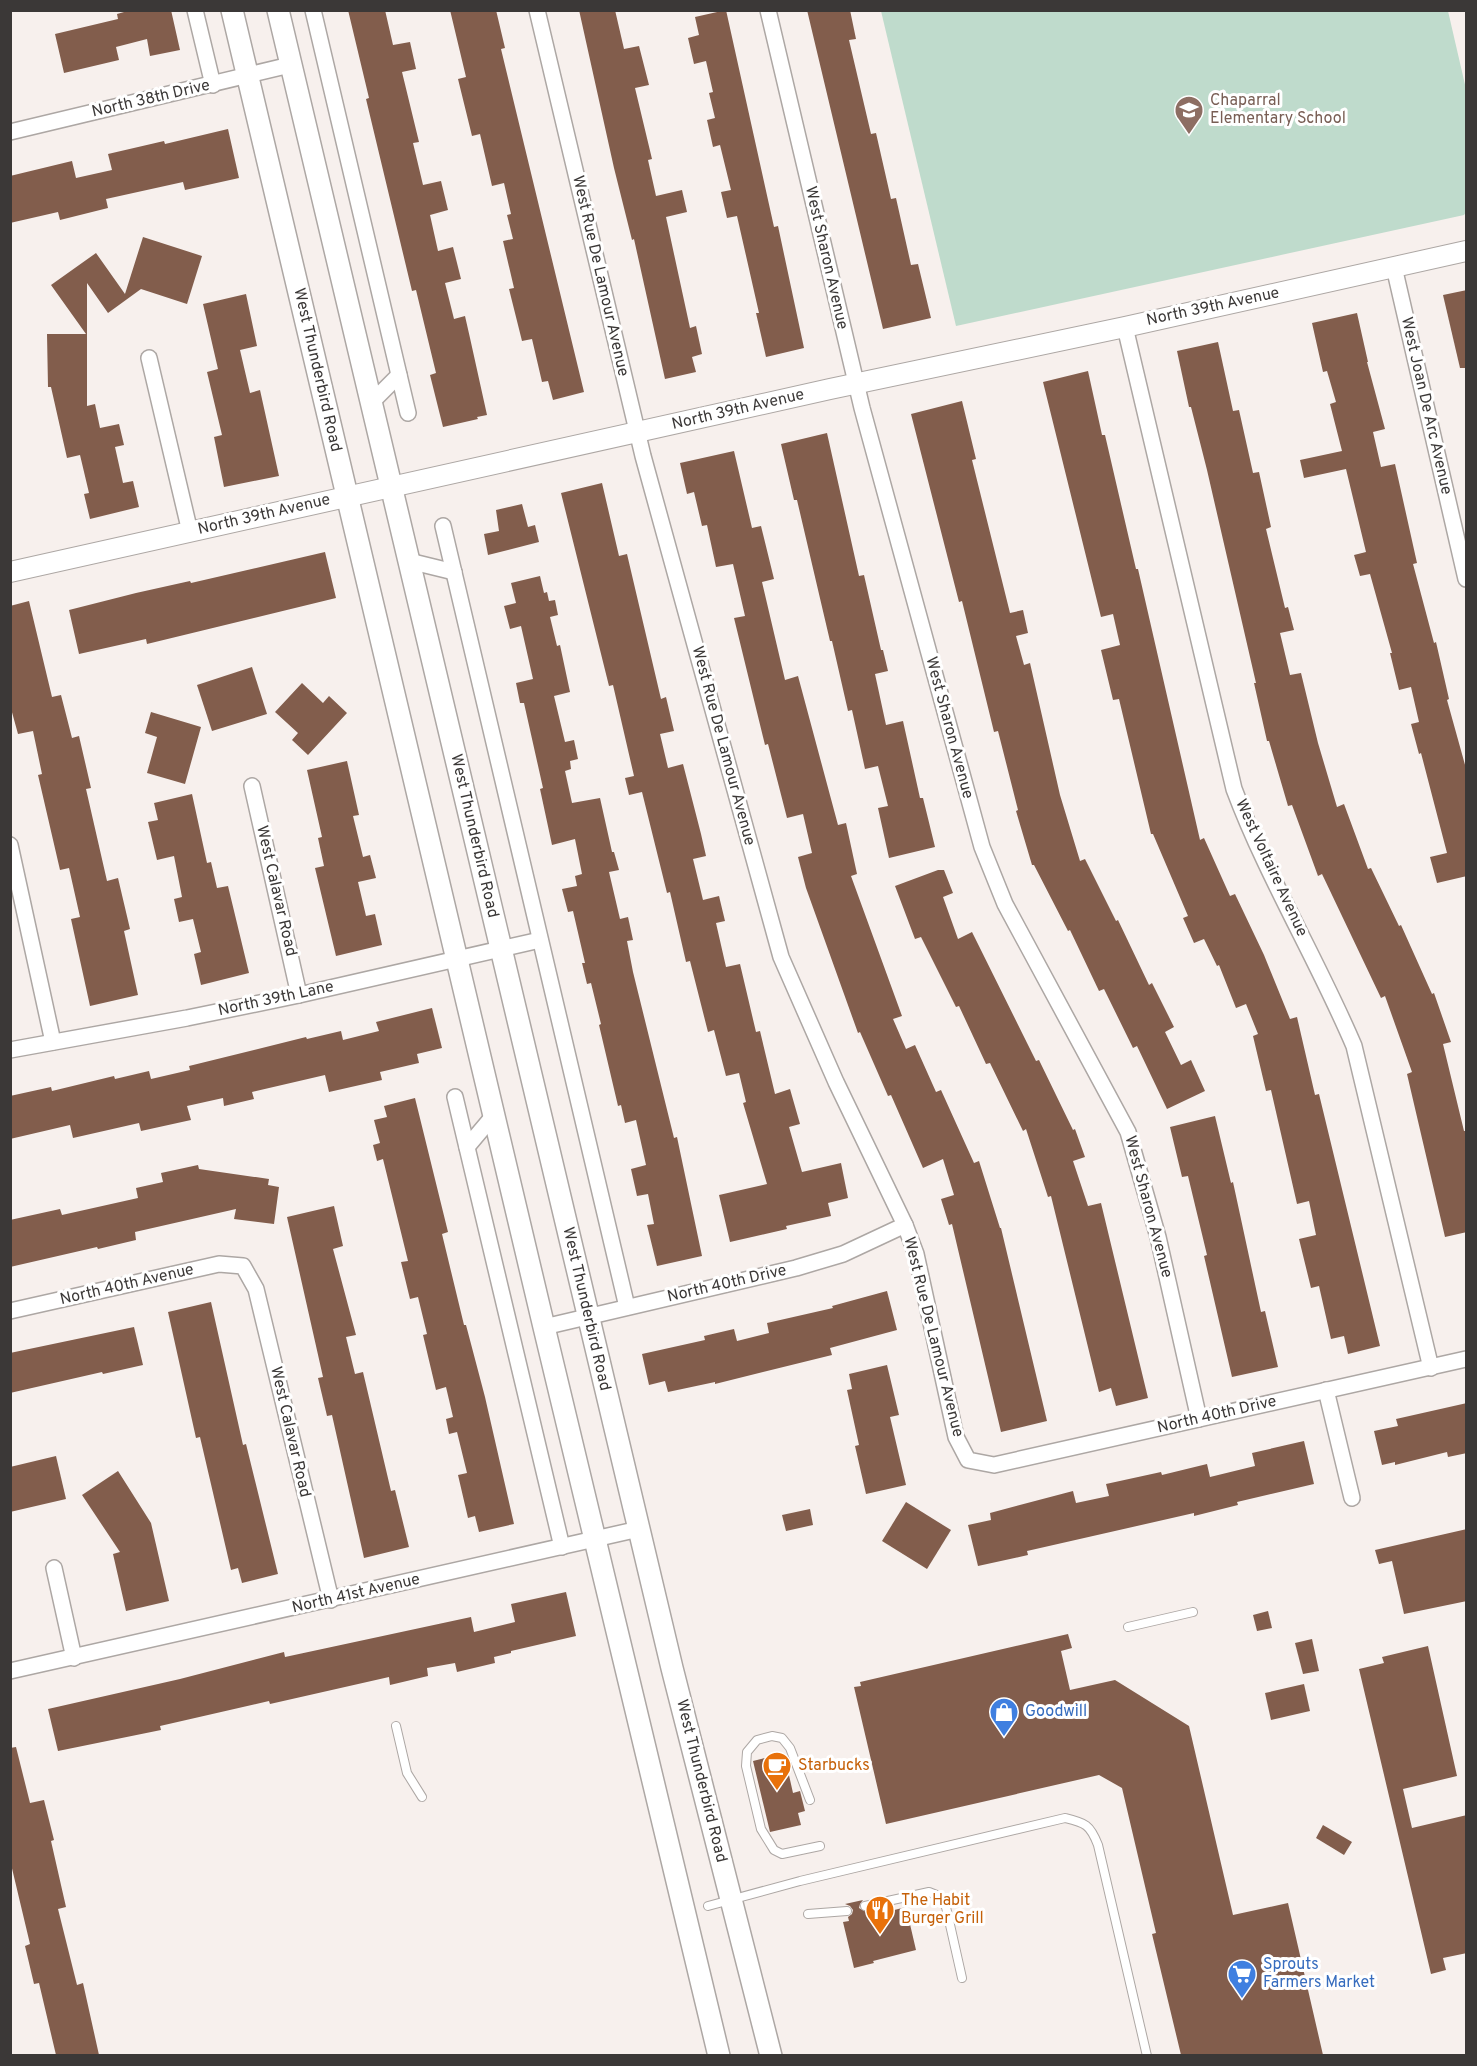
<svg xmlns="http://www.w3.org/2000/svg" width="1477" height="2066" font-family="Overpass,sans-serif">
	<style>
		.green { fill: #bfdbcc }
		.building { fill: #825d4c }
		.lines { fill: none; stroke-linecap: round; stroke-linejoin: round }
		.service-casing { stroke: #ada7a4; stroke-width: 10 }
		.minor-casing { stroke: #ada7a4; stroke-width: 18 }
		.tertiary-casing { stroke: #ada7a4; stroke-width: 22 }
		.secondary-casing { stroke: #ada7a4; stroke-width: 24 }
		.service { stroke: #fff; stroke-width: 8 }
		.minor { stroke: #fff; stroke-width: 15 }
		.tertiary { stroke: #fff; stroke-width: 20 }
		.secondary { stroke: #fff; stroke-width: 21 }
		.labels { text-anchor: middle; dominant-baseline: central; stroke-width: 6; stroke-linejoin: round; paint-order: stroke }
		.street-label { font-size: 16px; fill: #3b3837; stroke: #fff }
		.education-label { font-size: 16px; fill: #785e54; stroke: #fff; text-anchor: start }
		.shop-label { font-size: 16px; fill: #366cbe; stroke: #fff; text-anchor: start }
		.food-label { font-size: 16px; fill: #c56008; stroke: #fff; text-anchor: start }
	</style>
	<rect width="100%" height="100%" fill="#f7f0ed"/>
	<polygon class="green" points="881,11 1448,11 1466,89 1466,212 1464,215 956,326"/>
	<g class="building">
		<polygon points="131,10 171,10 180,50 150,56 147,39 116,47 119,60 64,73 55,34 118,19 117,14"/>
		<polygon points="348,10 385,10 393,45 410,42 416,69 402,72 419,142 413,143 423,185 441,181 448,210 430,215 438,251 453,247 461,279 445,283 454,319 465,316 470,338 487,415 477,417 478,419 443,427 430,375 436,373 416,290 412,291 366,99 369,98"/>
		<polygon points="450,10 496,10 505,48 501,49 584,392 553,400 548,381 542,382 532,339 522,341 509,289 514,288 503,241 513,239 507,215 511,214 504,183 492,186 480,134 472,136 458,79 466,77"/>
		<polygon points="579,10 615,10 624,49 639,46 649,85 635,88 652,159 648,160 656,196 682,190 687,212 666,217 690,328 696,326 702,354 692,357 696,372 665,379 634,239 632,240 614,168"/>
		<polygon points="726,10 774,227 778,226 804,348 766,357 756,313 759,313 737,216 727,218 721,192 731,190 720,145 713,147 707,120 715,118 709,93 713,92 706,61 694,64 688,38 699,35 695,17"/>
		<polygon points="807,10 850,10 856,39 849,40 871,134 876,133 891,199 896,198 911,265 918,264 931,318 883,329"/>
		<polygon points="228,129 239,178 185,190 183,182 106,199 108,208 60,220 58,212 10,223 10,176 72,161 76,178 112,170 108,154 164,141 165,144"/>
		<polygon points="143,237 202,256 187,304 141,289 108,313 87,283 87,406 95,404 100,428 119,424 124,445 115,447 123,483 133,481 139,507 90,519 84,494 89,493 80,455 67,458 51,387 48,387 47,334 86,334 51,285 96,253 125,294"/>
		<polygon points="1467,290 1467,368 1460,368 1443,295"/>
		<polygon points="246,294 257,346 240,350 250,393 260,390 279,476 224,487 214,437 222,435 207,372 218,369 203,304"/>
		<polygon points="1357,313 1368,362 1367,362 1385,429 1373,432 1381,467 1395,464 1417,563 1413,564 1434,643 1436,642 1449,699 1447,700 1467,772 1467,876 1437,883 1430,857 1447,853 1421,753 1419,754 1411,724 1419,722 1411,687 1399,690 1390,653 1392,653 1370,574 1360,576 1354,555 1366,552 1346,469 1304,478 1300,460 1342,451 1330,404 1336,402 1327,371 1323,372 1312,323"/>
		<polygon points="1218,342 1233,411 1239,410 1253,473 1259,472 1271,527 1266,529 1285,608 1288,607 1294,630 1280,633 1290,675 1301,673 1318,743 1337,807 1344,804 1368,869 1371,868 1399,926 1401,925 1432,994 1434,993 1451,1042 1443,1044 1464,1131 1467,1131 1467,1232 1445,1237 1407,1074 1412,1072 1385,996 1381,998 1322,874 1318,876 1292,805 1288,806 1269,741 1267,741 1254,683 1256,683 1207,470 1191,407 1189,407 1177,351"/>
		<polygon points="1088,371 1102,435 1105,435 1136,569 1138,569 1200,840 1204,838 1230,896 1235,894 1264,955 1290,1019 1297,1017 1315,1095 1319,1094 1380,1346 1348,1354 1344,1336 1331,1339 1319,1286 1311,1288 1299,1239 1316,1235 1309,1201 1297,1204 1271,1090 1266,1091 1253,1036 1258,1034 1246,1004 1236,1008 1219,965 1217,966 1204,939 1194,943 1183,918 1188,916 1153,834 1151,834 1119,699 1113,700 1101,650 1120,645 1113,614 1101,617 1043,382"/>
		<polygon points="962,401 976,459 972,460 1010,613 1023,610 1028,633 1016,636 1024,665 1030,663 1060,795 1080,861 1085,859 1116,921 1118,920 1149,985 1152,983 1174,1027 1165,1032 1181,1065 1191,1060 1205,1091 1167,1109 1137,1046 1133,1048 1104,989 1099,991 1070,930 1068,931 1034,865 1032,865 1016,811 1018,810 998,731 994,732 962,601 959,602 911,414"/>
		<polygon points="827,433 859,576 864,575 881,650 883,650 888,671 875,674 886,725 903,721 920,798 923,798 935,847 889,858 878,808 888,806 878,766 865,769 852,710 848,711 832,641 830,641 797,500 794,500 781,444"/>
		<polygon points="734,451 752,528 761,526 774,579 762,582 785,680 798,676 838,825 846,823 857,874 851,876 902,1016 893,1019 906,1049 915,1045 936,1092 941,1090 974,1163 979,1161 1000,1228 1001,1228 1047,1421 1001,1432 952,1224 949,1225 941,1199 954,1195 943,1159 923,1168 891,1095 888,1096 860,1032 858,1033 806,888 798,857 812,853 803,814 787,818 768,744 765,745 734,618 745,616 733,564 716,567 707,525 702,526 694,492 687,494 680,463"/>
		<polygon points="602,483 619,556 627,554 661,699 666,697 674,731 660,734 668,768 683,764 701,834 706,856 693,859 703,900 719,896 725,921 716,923 726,967 740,964 756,1032 760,1031 775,1094 790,1089 800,1124 789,1127 802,1172 841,1163 848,1198 828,1203 831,1216 786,1226 787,1229 730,1242 719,1195 767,1184 743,1103 746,1102 739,1073 726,1076 714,1030 708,1032 690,961 686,962 670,892 667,893 642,792 629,795 625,778 634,776 613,685 609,686 561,493"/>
		<polygon points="522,504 528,527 535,525 539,542 488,555 484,534 499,531 496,510"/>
		<polygon points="325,552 336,598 147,644 146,639 79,654 69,610 136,593 190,581 191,583"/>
		<polygon points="540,576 544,593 547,592 549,601 555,600 558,615 550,617 557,646 560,645 570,692 554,696 565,742 574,740 578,759 570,761 571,769 565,771 572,803 600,798 612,852 614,852 619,870 609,872 620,919 628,917 633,940 627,941 633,972 674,1138 677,1137 702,1256 657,1266 647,1225 654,1224 648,1194 637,1196 631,1169 646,1165 636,1120 625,1123 621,1105 618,1106 599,1025 601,1024 591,983 587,984 582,963 585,963 573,911 568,912 562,889 577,886 575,876 582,874 575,839 552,845 540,789 543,788 524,703 520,703 516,683 533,679 521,626 510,629 504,606 516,603 511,583"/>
		<polygon points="29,601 52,697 61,695 72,738 79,736 91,788 86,789 107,881 118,878 130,929 124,931 138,995 90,1006 71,919 80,917 69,868 60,870 38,775 42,774 33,731 18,734 10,705 10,606"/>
		<polygon points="252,667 267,714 212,731 197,685"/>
		<polygon points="302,683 323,703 329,696 347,713 308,755 292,740 298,733 275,712"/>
		<polygon points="151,712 201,727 185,784 147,773 157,737 145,733"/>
		<polygon points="347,761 359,815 353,816 363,857 370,855 376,878 358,882 366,916 375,914 382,945 336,956 315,868 324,866 318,838 322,837 307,770"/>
		<polygon points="192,794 207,863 211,862 217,888 228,886 249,973 201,985 194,954 201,952 193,919 179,922 174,899 182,897 174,856 157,860 148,822 158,820 154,803"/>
		<polygon points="938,870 944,870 953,893 943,897 958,939 972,932 1036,1061 1039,1060 1073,1130 1075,1129 1085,1157 1073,1161 1088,1206 1101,1203 1148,1398 1116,1406 1111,1388 1099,1392 1051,1196 1048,1197 1026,1129 1023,1131 990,1063 986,1064 959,1006 956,1007 921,937 915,939 895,886"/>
		<polygon points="432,1008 442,1048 417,1054 419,1063 380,1072 382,1080 329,1092 325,1075 252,1092 254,1099 224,1106 223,1098 187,1106 191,1120 141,1131 139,1123 73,1138 70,1125 10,1139 10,1096 51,1087 52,1091 114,1076 115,1079 149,1071 151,1079 190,1070 189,1066 306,1037 307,1039 341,1031 343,1040 379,1031 376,1022"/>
		<polygon points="415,1098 448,1232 442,1234 464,1325 466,1325 485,1397 514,1524 479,1532 475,1516 468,1518 458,1475 467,1473 457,1432 449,1434 446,1419 453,1417 446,1387 436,1390 423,1335 427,1334 418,1297 410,1299 401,1262 408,1261 383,1159 377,1161 373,1145 380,1143 374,1120 387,1117 384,1106"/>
		<polygon points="1215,1116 1231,1183 1233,1182 1261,1312 1265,1311 1278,1367 1232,1377 1204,1256 1207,1255 1188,1176 1182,1177 1170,1127"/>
		<polygon points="198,1165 199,1169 269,1179 268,1185 279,1187 274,1224 234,1219 236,1209 135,1232 136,1240 98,1249 97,1247 10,1267 10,1220 60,1209 62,1215 138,1198 136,1188 163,1182 161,1173"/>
		<polygon points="334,1206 343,1246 333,1249 356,1335 346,1337 355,1374 363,1372 391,1491 395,1490 409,1547 364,1558 332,1415 327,1416 318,1378 323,1377 287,1217"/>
		<polygon points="887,1291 897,1330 830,1348 832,1355 715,1384 715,1382 668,1392 665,1381 649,1385 642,1354 705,1340 704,1336 734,1329 737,1341 769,1333 767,1323 833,1308 832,1306"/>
		<polygon points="211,1302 243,1445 246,1444 278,1574 242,1583 238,1568 231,1570 200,1437 196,1438 168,1312"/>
		<polygon points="134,1327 143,1365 103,1374 102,1372 10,1393 10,1353"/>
		<polygon points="887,1365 899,1415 890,1417 906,1485 866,1494 855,1446 859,1445 847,1390 852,1389 849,1374"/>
		<polygon points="1467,1403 1467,1453 1448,1457 1447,1452 1395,1465 1395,1462 1382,1465 1374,1431 1398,1426 1396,1419"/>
		<polygon points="1304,1441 1314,1484 1237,1502 1238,1505 1194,1516 1194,1513 1027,1551 1028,1555 978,1566 968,1525 991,1520 990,1513 1073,1491 1076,1503 1109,1496 1106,1484 1161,1472 1162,1475 1207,1464 1210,1477 1255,1466 1252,1453"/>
		<polygon points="56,1456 66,1499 10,1512 10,1467"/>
		<polygon points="118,1471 151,1523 169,1601 126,1611 113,1554 120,1552 82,1495"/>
		<polygon points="906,1502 951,1530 927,1569 882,1541"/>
		<polygon points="810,1509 813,1525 786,1531 782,1515"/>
		<polygon points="1467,1529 1467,1601 1404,1614 1392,1561 1379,1564 1375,1550"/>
		<polygon points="566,1592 576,1636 511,1651 511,1653 494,1657 495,1663 457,1672 455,1663 427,1668 428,1676 390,1685 389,1677 270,1704 269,1701 160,1726 161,1730 58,1751 48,1709 180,1679 284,1652 285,1657 471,1617 474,1632 515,1622 511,1604"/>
		<polygon points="1268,1611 1272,1628 1257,1631 1253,1615"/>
		<polygon points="1068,1634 1072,1648 1061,1651 1070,1690 1115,1680 1189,1726 1233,1915 1288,1903 1323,2055 1181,2055 1152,1934 1156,1933 1122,1788 1099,1775 886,1824 854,1687 861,1686 860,1682"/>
		<polygon points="1312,1639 1319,1671 1303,1674 1295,1643"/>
		<polygon points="1428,1646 1457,1776 1403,1789 1412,1828 1467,1815 1467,1953 1443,1958 1446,1970 1431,1974 1359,1669 1384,1663 1382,1657"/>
		<polygon points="1304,1684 1310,1711 1271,1720 1265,1693"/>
		<polygon points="16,1747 30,1803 44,1800 54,1840 51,1841 66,1907 58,1909 77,1985 83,1983 99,2055 56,2055 39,1983 34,1984 25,1946 30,1944 10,1860 10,1748"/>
		<polygon points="784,1753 793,1793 800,1791 805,1811 798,1813 801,1825 770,1832 753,1761"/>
		<polygon points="1323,1825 1352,1842 1344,1855 1316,1838"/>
		<polygon points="863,1900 860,1904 859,1908 866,1912 867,1917 906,1907 916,1950 873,1961 874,1963 854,1968 843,1922 849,1921 848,1917 852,1914 853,1910 850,1906 845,1904"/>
	</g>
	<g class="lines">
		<g class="service-casing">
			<g id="service">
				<polyline points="1128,1627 1193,1612"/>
				<polyline points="396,1726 407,1773 422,1797"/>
				<polyline points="810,1800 790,1748 782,1738 772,1736 757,1740 747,1752 746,1766 761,1829 774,1850 782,1854 820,1846"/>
				<path d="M708,1906L800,1881L1065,1818C1085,1823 1090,1824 1098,1845L1147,2056"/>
				<polyline points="865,1906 929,1892 939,1896 946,1907 962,1978"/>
				<polyline points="808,1914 847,1911"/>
			</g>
		</g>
		<g class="minor-casing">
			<g id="minor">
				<polyline points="195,10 213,85"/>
				<polyline points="313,10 408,413"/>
				<polyline points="537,10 643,456 781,957 836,1082 905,1225 916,1254 956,1437 968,1460 994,1465 1466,1359"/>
				<polyline points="768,10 862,408 982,847 1005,904 1128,1132 1158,1237 1199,1419"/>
				<polyline points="10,132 290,65"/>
				<polyline points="1394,267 1466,579"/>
				<path d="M1125,327L1234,789C1267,877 1317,959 1354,1046L1431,1368"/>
				<polyline points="149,358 190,532"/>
				<polyline points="372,402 399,375"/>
				<polyline points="443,526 627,1307"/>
				<polyline points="409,561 454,572"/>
				<polyline points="252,786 299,995"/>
				<polyline points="10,845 53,1042"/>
				<polyline points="10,1050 187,1018 299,995 540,940"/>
				<polyline points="455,1097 562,1547"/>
				<polyline points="467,1147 494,1115"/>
				<polyline points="10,1311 219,1264 243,1266 256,1289 331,1600"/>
				<polyline points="544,1327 796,1268 843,1254 905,1225"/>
				<polyline points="1326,1390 1352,1498"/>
				<polyline points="54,1568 74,1658"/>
				<polyline points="10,1671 639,1529"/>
			</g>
		</g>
		<g class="tertiary-casing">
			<polyline id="tertiary" points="10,572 830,389 1125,327 1466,251"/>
		</g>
		<g class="secondary-casing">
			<g id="secondary">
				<polyline points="232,10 544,1327 719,2056"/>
				<polyline points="278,10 672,1668 771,2056"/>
			</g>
		</g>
		<use href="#service" class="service"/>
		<use href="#minor" class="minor"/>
		<use href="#tertiary" class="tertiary"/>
		<use href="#secondary" class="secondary"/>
	</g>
	<defs>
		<g id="school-pin" transform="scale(1.5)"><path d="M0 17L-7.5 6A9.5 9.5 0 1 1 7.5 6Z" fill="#8d6e63" stroke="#fff"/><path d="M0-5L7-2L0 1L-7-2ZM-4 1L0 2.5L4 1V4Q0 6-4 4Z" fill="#fff"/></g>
		<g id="shop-pin" transform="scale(1.5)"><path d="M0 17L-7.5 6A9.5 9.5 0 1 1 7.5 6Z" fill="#3f7fe0" stroke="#fff"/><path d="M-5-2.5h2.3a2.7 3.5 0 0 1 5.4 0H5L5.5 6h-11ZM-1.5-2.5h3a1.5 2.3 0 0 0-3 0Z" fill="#fff"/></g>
		<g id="cafe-pin" transform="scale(1.5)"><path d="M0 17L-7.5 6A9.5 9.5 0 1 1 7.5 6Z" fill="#e8710a" stroke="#fff"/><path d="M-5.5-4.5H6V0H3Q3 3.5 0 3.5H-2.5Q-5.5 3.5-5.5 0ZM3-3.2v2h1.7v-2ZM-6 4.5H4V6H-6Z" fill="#fff"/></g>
		<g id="restaurant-pin" transform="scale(1.5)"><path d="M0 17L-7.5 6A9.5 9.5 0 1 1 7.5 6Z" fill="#e8710a" stroke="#fff"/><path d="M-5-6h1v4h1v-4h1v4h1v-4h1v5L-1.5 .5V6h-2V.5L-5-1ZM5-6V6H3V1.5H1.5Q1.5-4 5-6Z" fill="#fff"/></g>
		<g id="supermarket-pin" transform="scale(1.5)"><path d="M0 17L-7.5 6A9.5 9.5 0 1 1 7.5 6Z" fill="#3f7fe0" stroke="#fff"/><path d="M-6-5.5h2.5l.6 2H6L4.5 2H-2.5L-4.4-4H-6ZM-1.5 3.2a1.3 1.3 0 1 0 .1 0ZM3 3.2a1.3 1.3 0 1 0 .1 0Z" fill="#fff"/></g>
	</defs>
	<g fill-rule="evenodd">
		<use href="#school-pin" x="1189" y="110"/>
		<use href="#shop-pin" x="1004" y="1712"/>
		<use href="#cafe-pin" x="777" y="1766"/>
		<use href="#restaurant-pin" x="880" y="1910"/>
		<use href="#supermarket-pin" x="1242" y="1974"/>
	</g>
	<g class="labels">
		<g class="street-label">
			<text transform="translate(151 99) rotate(-13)">North 38th Drive</text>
			<text transform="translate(826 258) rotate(77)">West Sharon Avenue</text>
			<text transform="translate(600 276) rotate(77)">West Rue De Lamour Avenue</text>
			<text transform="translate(1213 307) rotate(-12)">North 39th Avenue</text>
			<text transform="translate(317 370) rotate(77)">West Thunderbird Road</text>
			<text transform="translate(1426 406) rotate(77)">West Joan De Arc Avenue</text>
			<text transform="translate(738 410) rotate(-13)">North 39th Avenue</text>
			<text transform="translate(264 515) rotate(-13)">North 39th Avenue</text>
			<text transform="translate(949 728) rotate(75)">West Sharon Avenue</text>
			<text transform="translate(723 746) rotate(75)">West Rue De Lamour Avenue</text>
			<text transform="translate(474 836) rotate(77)">West Thunderbird Road</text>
			<text transform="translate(1271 868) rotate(65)">West Voltaire Avenue</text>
			<text transform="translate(276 891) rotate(77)">West Calavar Road</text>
			<text transform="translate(276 999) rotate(-12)">North 39th Lane</text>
			<text transform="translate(1148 1207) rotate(75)">West Sharon Avenue</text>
			<text transform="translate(727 1284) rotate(-13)">North 40th Drive</text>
			<text transform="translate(127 1285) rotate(-13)">North 40th Avenue</text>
			<text transform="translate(586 1309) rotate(77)">West Thunderbird Road</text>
			<text transform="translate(933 1337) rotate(76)">West Rue De Lamour Avenue</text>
			<text transform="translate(1217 1415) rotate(-13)">North 40th Drive</text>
			<text transform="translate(290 1432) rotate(77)">West Calavar Road</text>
			<text transform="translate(356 1594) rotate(-13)">North 41st Avenue</text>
			<text transform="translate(701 1781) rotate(76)">West Thunderbird Road</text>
		</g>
		<g class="education-label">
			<text x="1210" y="101">Chaparral<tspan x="1210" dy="18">Elementary School</tspan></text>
		</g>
		<g class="shop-label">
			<text x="1025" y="1712">Goodwill</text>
			<text x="1263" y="1965">Sprouts<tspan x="1263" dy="18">Farmers Market</tspan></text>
		</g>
		<g class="food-label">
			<text x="798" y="1766">Starbucks</text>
			<text x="901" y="1901">The Habit<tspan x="901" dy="18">Burger Grill</tspan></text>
		</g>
	</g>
	<rect width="1477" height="2066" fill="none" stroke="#3b3837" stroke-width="24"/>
</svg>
